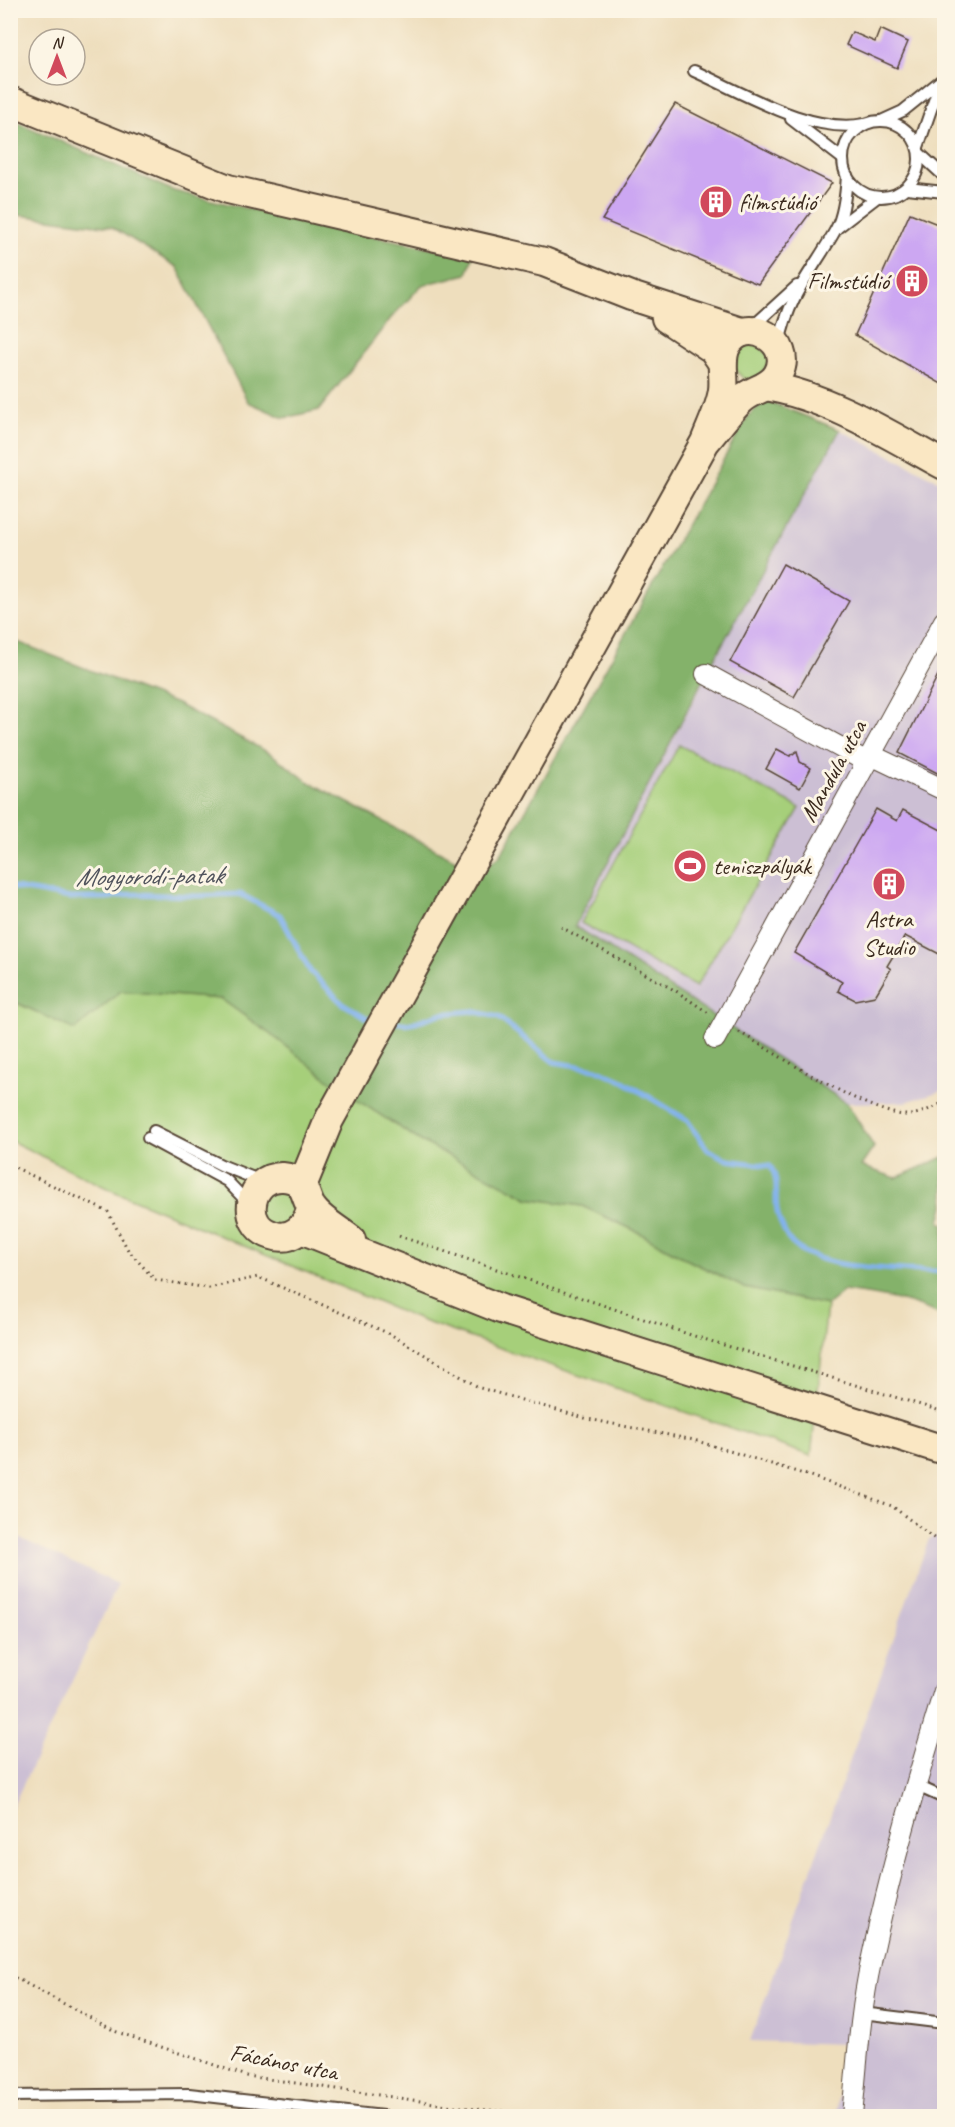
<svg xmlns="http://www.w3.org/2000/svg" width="955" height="2127" font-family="Caveat,sans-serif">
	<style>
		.industrial { fill: #ccbfd4 }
		.green { fill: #a6cf7a; stroke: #707c4c; stroke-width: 1.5 }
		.forest { fill: #84b26a; stroke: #606e44; stroke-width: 1.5 }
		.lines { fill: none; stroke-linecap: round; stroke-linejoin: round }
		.stream { stroke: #82b2ed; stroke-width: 5 }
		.building { fill: #cca7f2 }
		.lane-casing { stroke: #564536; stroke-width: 14 }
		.street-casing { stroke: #564536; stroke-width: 22 }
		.secondary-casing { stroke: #564536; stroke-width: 32 }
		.path { stroke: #564536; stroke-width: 3; stroke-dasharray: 1.5 4.5; stroke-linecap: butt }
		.lane { stroke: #fff; stroke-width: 10 }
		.street { stroke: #fff; stroke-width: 20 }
		.secondary { stroke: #fae7c3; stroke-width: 28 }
		.labels { text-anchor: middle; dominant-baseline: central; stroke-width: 6; stroke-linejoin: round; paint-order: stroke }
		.poi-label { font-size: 24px; fill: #3b2a1e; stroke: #fcf5e5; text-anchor: start }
		.street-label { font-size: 24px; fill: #3b2a1e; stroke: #fcf5e5 }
		.water-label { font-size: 26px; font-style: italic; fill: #50535c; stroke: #fcf5e5 }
	</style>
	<rect width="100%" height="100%" fill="#fcf5e5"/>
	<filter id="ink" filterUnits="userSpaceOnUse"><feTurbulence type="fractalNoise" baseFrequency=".0167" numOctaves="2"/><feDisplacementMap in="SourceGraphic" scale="12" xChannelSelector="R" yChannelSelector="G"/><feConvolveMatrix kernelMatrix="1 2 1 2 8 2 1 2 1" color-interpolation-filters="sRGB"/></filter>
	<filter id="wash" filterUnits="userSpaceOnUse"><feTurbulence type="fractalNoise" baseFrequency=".008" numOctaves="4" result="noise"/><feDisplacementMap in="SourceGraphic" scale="24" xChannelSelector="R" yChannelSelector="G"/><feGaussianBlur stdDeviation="1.35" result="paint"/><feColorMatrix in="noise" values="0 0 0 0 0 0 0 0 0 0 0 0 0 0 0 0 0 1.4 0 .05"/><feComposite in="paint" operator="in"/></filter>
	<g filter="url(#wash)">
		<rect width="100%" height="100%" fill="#eedebd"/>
		<g class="industrial">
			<polygon points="840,430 944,483 944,1090 906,1102 847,1103 575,926 777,541"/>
			<polygon points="11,1534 118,1584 11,1810"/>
			<polygon points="944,1534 944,2116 836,2116 846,2044 750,2041 929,1539"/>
		</g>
		<g class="green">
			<polygon points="753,340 772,358 758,379 744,379 734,369 740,344"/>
			<polygon points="679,745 800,808 696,987 581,923"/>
			<polygon points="121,991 221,999 277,1039 527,1198 582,1206 636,1231 688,1260 745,1288 827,1305 811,1456 420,1320 111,1190 11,1141 10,1000 74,1029"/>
		</g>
		<g class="forest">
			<polygon points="10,119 174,191 316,225 473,256 467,274 422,285 391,318 319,410 284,418 248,402 177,267 112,227 11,214"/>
			<path d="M765,400L840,430L706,674L575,926L847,1103L874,1147L861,1166L896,1178L944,1157V1206L940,1222L944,1224V1317C914,1301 878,1295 844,1291L827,1305L745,1288L688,1260L636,1231L582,1206L528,1198L419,1140L343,1091L277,1039L221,999L121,991L75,1030L11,1000L10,639L177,704L271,754L309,782L478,872L500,856L748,416Z"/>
		</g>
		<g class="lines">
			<g class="stream">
				<polyline points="10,887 70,898 108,898 131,894 197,896 240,894 280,915 310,971 342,1003 367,1018 376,1019"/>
				<path d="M394,1022L409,1024L440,1014L472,1011L498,1017L554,1062L596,1069L623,1081L687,1120L708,1150L728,1160L770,1166C781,1180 773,1200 778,1215C779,1221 783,1227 785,1233C802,1273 906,1269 944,1272"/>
			</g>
		</g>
		<g id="blocks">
			<g class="building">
				<polygon points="880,29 908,42 897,68 846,45 852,32 875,42"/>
				<polygon points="675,104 832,183 758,284 602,220"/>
				<polygon points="910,213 945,227 945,386 855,335"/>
				<polygon points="783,564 849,601 794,697 730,662"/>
				<polygon points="945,661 945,777 899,753"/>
				<polygon points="777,749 790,756 797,751 800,762 811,768 800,788 766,769"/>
				<polygon points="876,809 897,821 903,810 945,832 945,957 905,936 887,966 891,969 875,996 855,1000 838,991 842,982 794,953"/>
			</g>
		</g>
	</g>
	<g filter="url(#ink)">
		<use href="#blocks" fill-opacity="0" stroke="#564536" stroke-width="1.5"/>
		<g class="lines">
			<g class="lane-casing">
				<g id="lane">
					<path d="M694,71C742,92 811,135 864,124"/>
					<polyline points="791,119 843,159"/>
					<circle cx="881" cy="159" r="38"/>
					<polyline points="881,121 903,111 944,78"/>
					<polyline points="918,147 935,98 944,81"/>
					<polyline points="920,154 944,176"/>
					<polyline points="907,188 944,192"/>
					<polyline points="837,228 876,198"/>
					<polyline points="751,328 797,286"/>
					<path d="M779,344C790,291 812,273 836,229C844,214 846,192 847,175"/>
					<polyline points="154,1131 221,1165 261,1181"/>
					<polyline points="148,1138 227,1181 248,1203"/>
					<polyline points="915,1785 944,1798"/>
					<polyline points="862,2013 944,2023"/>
					<polyline points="10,2096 189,2094 383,2116"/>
					<polyline points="943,2116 944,2101"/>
				</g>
			</g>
			<g class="street-casing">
				<g id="street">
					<polyline points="706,674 867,762"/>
					<polyline points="871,755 944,790"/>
					<polyline points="715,1039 944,621"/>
					<path d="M852,2116C857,2065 860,2012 871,1962C890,1870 917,1780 944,1691"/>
				</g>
			</g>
			<g class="secondary-casing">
				<g id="secondary">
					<polyline points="10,101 228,189 544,262 631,296 742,332"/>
					<polyline points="666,318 713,349 722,362"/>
					<path d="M766,386C830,397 889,435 944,465"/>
					<path d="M302,1186L329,1120L705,442C711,426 721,407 723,390C725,375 719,358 727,345C746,313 796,342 778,374C770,389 752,389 741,400C728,412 717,428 705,442"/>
					<path d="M311,1208C308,1226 292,1242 272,1235C239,1225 249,1175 283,1177C308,1179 303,1196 312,1208C320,1220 340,1231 351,1240"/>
					<polyline points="301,1229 501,1309 944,1450"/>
				</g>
			</g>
			<g class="path">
				<polyline points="561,927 676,991 710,1014"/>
				<path d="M739,1032C774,1052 873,1118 910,1115C920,1114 935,1107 944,1102"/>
				<polyline points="10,1165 108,1212 128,1250 155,1280 209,1288 258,1277 390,1334 480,1388 588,1419 694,1440 810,1476 892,1506 944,1546"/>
				<polyline points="399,1236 691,1335 944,1412"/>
				<polyline points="10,1975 117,2032 247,2076 475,2109 569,2116"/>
			</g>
			<use href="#lane" class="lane"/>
			<use href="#street" class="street"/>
			<use href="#secondary" class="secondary"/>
		</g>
	</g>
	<defs>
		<g id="building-disc" transform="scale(1.725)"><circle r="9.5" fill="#d1495b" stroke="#fcf5e5"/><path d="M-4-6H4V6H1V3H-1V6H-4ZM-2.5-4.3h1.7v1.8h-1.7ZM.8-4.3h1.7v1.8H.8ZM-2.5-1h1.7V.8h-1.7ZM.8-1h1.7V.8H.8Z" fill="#fff"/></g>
		<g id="stadium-disc" transform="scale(1.725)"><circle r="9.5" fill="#d1495b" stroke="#fcf5e5"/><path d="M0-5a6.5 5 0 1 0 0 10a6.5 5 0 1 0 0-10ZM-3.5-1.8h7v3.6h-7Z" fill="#fff"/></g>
	</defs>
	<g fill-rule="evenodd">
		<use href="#building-disc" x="716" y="202"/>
		<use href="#building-disc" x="912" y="281"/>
		<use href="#stadium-disc" x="690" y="866"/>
		<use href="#building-disc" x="889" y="884"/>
	</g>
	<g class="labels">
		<g class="poi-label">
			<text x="739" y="202">filmstúdió</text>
			<text x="889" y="281" text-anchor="end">Filmstúdió</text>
			<text x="713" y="866">teniszpályák</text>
			<text x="889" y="919" text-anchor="middle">Astra<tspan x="889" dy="28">Studio</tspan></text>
		</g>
		<g class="street-label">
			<text transform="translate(833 771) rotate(-61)">Mandula utca</text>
			<text transform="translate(284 2062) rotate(11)">Fácános utca</text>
		</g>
		<g class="water-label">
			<text transform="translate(149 876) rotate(-1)">Mogyoródi-patak</text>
		</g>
	</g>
	<rect width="955" height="2127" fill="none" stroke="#fcf5e5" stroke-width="36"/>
	<g transform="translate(57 57)"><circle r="28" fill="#fcf5e5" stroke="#afa495" stroke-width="1.5"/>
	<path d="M0-4.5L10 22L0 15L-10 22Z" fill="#d1495b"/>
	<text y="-9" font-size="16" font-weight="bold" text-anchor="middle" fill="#3b2a1e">N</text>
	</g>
</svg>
